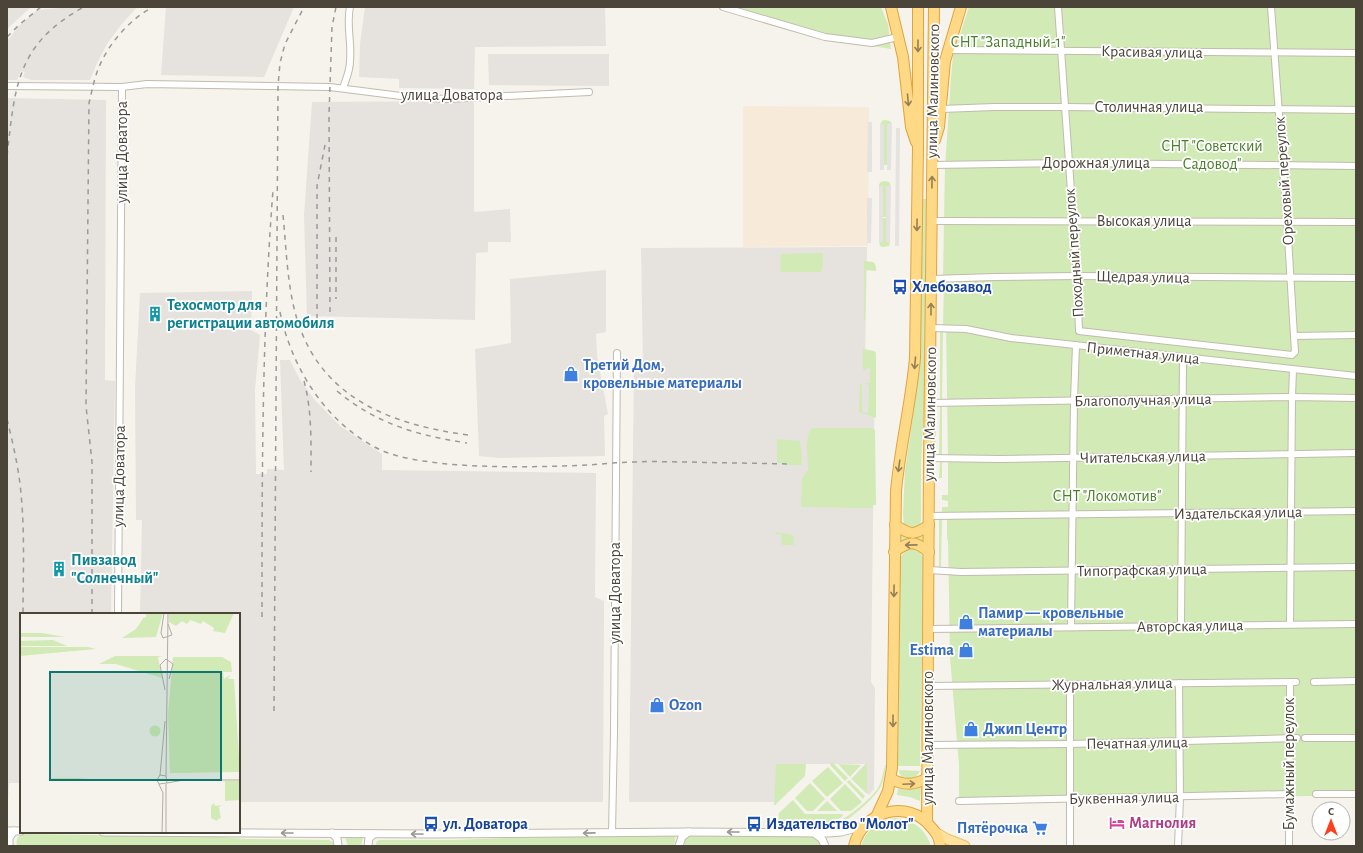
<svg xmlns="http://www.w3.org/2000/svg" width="1363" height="853" font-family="'Alegreya Sans',sans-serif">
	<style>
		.commercial { fill: #f7ead8 }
		.industrial { fill: #e6e2dd }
		.green { fill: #d2eab5; fill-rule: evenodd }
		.parking { fill: #e5e3e0 }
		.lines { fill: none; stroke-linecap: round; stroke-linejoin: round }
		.minor-casing { stroke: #c2bbae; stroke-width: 8 }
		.tertiary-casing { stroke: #c2bbae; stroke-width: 9 }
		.primary-casing { stroke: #e6c16a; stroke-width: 11 }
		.trunk-casing { stroke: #e0a43c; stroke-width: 12 }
		.minor { stroke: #fff; stroke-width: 6 }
		.tertiary { stroke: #fff; stroke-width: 7 }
		.primary { stroke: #ffe39c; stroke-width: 9 }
		.trunk { stroke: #ffd985; stroke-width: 10 }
		.rail { stroke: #9a9a9a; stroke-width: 1.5; stroke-dasharray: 5 5; stroke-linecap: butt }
		.oneway { stroke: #938057 }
		.oneway2 { stroke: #9c9892 }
		.labels { text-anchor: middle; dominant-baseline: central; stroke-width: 3.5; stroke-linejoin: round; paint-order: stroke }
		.park-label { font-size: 16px; fill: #4a7f2a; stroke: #fff }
		.street-label { font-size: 16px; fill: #4b4439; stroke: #fff }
		.transit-label { font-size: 16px; font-weight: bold; fill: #164399; stroke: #fff; text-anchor: start }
		.culture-label { font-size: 16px; font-weight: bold; fill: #0d838f; stroke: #fff; text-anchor: start }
		.shop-label { font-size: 16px; font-weight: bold; fill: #366cbe; stroke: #fff; text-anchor: start }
		.hotel-label { font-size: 16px; font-weight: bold; fill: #b23c85; stroke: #fff; text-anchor: start }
		.inset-road { fill: none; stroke: #b2ada4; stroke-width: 1 }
		.view { fill: #0f766e; fill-opacity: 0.15; stroke: #0f766e; stroke-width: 2 }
		.inset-edge { fill: none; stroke: #4b4439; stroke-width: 2 }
	</style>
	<rect width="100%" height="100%" fill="#f6f3ec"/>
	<polygon class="commercial" points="743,106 869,107 868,246 743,247"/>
	<g class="industrial">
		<polygon points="7,7 31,7 7,29"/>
		<polygon points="61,7 137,7 121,25 107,44 97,63 90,80 31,80 23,77 25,72 21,71 17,80 7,80 7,41 20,25 37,10 60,8"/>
		<polygon points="166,7 294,7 264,77 161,75"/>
		<polygon points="365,7 605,7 606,46 475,47 474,89 399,88 399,79 359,77 360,44"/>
		<polygon points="488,54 609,54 609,86 489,85"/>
		<polygon points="7,98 106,100 105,380 115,381 111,614 21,614 21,783 9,783 8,801 7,801"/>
		<polygon points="474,101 474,212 510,209 511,242 488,242 488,252 476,253 475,320 307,316 304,215 312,102"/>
		<polygon points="867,247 865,364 875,364 871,682 875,688 874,789 869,795 851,779 865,764 777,764 774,802 629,802 634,363 643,365 641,248"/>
		<polygon points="606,270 606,332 596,334 597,355 608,414 604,416 605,456 499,458 479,456 475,349 511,343 510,279"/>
		<polygon points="252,291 251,330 260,335 255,390 256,474 267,474 267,469 284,470 280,360 290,360 299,378 313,398 340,426 382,454 382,470 596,473 595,597 604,601 603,802 239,802 239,614 140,614 142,520 136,520 135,387 140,293"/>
	</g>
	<g class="green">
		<polygon points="730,7 881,7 888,24 891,49 814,36"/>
		<polygon points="969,7 1356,7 1356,795 959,803 959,765 950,657 948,540 947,539 947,517 942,514 942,507 948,507 948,501 942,500 942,495 948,495 948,462 942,462 942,478 939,478 940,460 948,460 946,325 943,325 944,284 946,284 946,277 943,277 945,167 951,78 953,56"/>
		<polygon points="884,120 890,121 892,124 887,125 887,165 884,165 884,125 880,124 882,121"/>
		<polygon points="885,181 889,182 891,186 886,186 886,217 883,217 883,186 879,186 879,184 881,182"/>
		<polygon points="922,199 926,199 924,404 921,465 921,521 920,525 914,529 907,527 904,525 903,514 905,471 920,368"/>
		<polygon points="883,218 886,218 886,242 890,242 889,246 883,247 880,246 879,242 883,242"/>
		<polygon points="823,253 822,269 820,272 782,272 780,270 781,254"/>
		<path d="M864,261L873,262C876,264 876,267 876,271L866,270L865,320H864Z"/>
		<polygon points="940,331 943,331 942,401 940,401"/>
		<path d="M863,349L874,351L876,353V418L859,412L860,384L870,383V368H867V370H863ZM862,384H868L869,388L868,413L862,412Z"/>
		<polygon points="940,406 942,406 942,457 939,457"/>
		<path d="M812,428H870L875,430L876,505H873V507L871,508L801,507L802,478L808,470V466C808,455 804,437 812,428Z"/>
		<polygon points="777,439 800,441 802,457 801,465 787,465 788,463 777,463"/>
		<polygon points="939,518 942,518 941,568 939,568"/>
		<polygon points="776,532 793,535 794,545 782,545 781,534 776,534"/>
		<polygon points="899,532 924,533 923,542 906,539 899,542"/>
		<polygon points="912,548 920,552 923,558 920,766 898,766 900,558 905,551"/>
		<polygon points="832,762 848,778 845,781 830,765"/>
		<polygon points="867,763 867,794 852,779"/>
		<polygon points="776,764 806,764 805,776 774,806"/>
		<polygon points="838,764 861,765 850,777"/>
		<path d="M885,765H886C885,772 884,779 881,786C875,799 846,823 832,828C821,831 809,830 798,830V825C809,825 822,827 832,824C844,821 871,799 878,788C882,781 883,773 885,765Z"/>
		<polygon points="828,767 843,783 827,797 812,781"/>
		<path d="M899,770L920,771L915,778C907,779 900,780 899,770Z"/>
		<polygon points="849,780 865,796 863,799 847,782"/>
		<polygon points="810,783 825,799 813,811 807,811 795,798"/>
		<polygon points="845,784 862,802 851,811 841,811 830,799"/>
		<polygon points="921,787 920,801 910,797 897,795 898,788 907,790"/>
		<polygon points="793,800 805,814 842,814 843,816 834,822 826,823 778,823 779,813"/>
		<polygon points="827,801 837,811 817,811"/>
		<path d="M893,818C912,819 925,828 931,846H861C866,830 877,821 893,818Z"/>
		<path d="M778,825H795V830C789,830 781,832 778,825Z"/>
		<path d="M22,834L220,837L246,839L329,840L333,842V846H17C16,840 17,837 22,834Z"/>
		<polygon points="676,835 674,846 375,846 377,841 380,840 455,840 505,838"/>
		<path d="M691,835L814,837L820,842L821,846H685C684,840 686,837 691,835Z"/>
		<polygon points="345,837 363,837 361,846 348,846"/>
	</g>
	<g class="parking">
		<polygon points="868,122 872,122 872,172 867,172"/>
		<rect x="880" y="124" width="4" height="46"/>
		<polygon points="887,124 892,124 891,170 887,170"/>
		<polygon points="896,128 900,128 899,246 895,246"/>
		<rect x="879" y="186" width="4" height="56"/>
		<polygon points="886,186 891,186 890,242 886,242"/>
		<polygon points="867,198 872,198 871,243 867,243"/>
	</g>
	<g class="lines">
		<g class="minor-casing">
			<g id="minor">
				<polyline points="723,7 825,37 872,43 898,37"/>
				<polyline points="1058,7 1077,276 1079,331 1292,355 1295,352 1294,336 1287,221 1271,7"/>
				<polyline points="947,50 1356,53"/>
				<polyline points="7,86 122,87 147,84 330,87 401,96 446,99 589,92"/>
				<path d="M343,88C346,79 350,71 350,61C352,43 346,25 350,7"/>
				<polyline points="941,109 994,107 1064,107 1356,110"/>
				<polyline points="932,165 1068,163 1356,166"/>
				<polyline points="931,221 1356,222"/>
				<polyline points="931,279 995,277 1077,276 1356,278"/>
				<polyline points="931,328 966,329 1011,338 1356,376"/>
				<polyline points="1294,336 1356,335"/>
				<polyline points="930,403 1292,397 1356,398"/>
				<polyline points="929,458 999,459 1356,453"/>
				<polyline points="929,516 1356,511"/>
				<polyline points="929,570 961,572 1356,567"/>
				<polyline points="118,614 122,87"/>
				<polyline points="1290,624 1292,397 1293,370"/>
				<polyline points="1181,626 1183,357"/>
				<polyline points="1071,627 1074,401 1076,345"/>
				<polyline points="928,629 1356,624"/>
				<polyline points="1314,682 1356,681"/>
				<polyline points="1070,685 1070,846"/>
				<polyline points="928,686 1296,682"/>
				<polyline points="1305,738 1356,738"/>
				<polyline points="928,745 1069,744 1297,738"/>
				<polyline points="1316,794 1356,794"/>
				<polyline points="959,801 1289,794"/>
				<polyline points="612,833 614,732 617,353"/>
				<polyline points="1178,846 1180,797 1179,683"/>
				<polyline points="1289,846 1290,682"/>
			</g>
		</g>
		<g class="tertiary-casing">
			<g id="tertiary">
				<polyline points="7,831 21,831"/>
				<polyline points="103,832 431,834 688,832 829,833 841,832 864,826"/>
				<polyline points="332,833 337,838 338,846"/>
				<polyline points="814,833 822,839 825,846"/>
				<polyline points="9,846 9,838 14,831"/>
				<polyline points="368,846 369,838 374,834"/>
				<polyline points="679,846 682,837 688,832"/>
			</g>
		</g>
		<g class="primary-casing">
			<polyline id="primary" points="935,832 947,839 965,846"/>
		</g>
		<g class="trunk-casing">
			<g id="trunk">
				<polyline points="891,7 903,57 911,127 916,142"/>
				<polyline points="935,140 939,127 945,61 961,7"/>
				<path d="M895,525C910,535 914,536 929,525"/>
				<path d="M894,552C909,541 914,540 929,552"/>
				<path d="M891,779C905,786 914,785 928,778"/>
				<path d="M877,815L888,791L892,768L896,491C900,447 911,403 915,358L918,148V7"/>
				<polyline points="927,822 929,458 934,7"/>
				<path d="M854,846C862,811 908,798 931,827C936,832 940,839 940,846"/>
			</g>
		</g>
		<use href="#minor" class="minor"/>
		<use href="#tertiary" class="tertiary"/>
		<use href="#primary" class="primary"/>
		<use href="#trunk" class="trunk"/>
		<g class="rail">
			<polyline points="7,37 20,24 41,7"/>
			<path d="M7,156C15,87 16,44 84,7"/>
			<path d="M283,215C286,246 287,278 294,308C315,396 387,424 468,435"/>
			<polyline points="336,237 336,299"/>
			<path d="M280,312C291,365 322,417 371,445C393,458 421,461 447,464C494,468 541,467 588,465C604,464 620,462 636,462C653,461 671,462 688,462C721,463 754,463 787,464"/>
			<polyline points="330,312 329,115 332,27 336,7"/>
			<polyline points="317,319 317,186 325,145"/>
			<path d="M304,381C312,411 311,441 311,472"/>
			<path d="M337,391C377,424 416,435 467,443"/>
			<path d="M7,419C13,444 19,469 21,494C25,534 23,574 23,614"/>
			<path d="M92,614V462L86,406L89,103C92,91 94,79 99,67C109,43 130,19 153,7"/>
			<path d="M262,617C262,474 262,332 273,190"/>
			<polyline points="274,711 278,86 280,63 285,44 304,7"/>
		</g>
	</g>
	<defs><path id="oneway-shaft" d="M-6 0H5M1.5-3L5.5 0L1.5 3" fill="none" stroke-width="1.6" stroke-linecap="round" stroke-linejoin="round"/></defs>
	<g class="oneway">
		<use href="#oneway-shaft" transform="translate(918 46) rotate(90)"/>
		<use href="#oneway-shaft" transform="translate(908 100) rotate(85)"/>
		<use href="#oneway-shaft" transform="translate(932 182) rotate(-89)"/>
		<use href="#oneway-shaft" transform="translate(917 225) rotate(91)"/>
		<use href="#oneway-shaft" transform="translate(931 309) rotate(-90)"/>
		<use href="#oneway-shaft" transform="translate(915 363) rotate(95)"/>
		<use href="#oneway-shaft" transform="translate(899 466) rotate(98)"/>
		<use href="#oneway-shaft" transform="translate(911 545) rotate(179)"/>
		<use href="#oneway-shaft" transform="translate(894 591) rotate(91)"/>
		<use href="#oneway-shaft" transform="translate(893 721) rotate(90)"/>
		<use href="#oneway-shaft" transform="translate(909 784) rotate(-3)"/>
	</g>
	<g class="oneway2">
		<use href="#oneway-shaft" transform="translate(733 832) rotate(-180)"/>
		<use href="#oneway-shaft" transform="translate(287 833) rotate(-180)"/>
		<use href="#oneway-shaft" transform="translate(589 833) rotate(179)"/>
		<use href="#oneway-shaft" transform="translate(417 834) rotate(-180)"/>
	</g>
	<defs>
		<g id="bus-bare" transform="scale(1.2)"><path d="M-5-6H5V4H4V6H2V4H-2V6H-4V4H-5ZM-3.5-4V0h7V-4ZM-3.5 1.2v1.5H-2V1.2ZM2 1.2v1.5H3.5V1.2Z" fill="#1a4fb4" stroke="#fff" stroke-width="2.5" paint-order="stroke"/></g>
		<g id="building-bare" transform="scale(1.2)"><path d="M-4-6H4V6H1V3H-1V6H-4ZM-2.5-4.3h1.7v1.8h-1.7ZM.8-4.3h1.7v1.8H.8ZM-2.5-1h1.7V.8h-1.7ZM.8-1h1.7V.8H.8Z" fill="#0f9aa8" stroke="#fff" stroke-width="2.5" paint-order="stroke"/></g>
		<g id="shop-bare" transform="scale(1.2)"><path d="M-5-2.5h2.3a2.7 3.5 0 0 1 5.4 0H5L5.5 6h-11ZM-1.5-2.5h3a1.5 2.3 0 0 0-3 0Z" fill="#3f7fe0" stroke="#fff" stroke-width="2.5" paint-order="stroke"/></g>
		<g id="hotel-bare" transform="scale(1.2)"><path d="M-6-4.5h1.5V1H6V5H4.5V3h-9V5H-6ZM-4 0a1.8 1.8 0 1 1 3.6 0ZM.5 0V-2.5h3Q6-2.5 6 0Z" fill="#d1479c" stroke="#fff" stroke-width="2.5" paint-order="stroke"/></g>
		<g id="supermarket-bare" transform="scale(1.2)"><path d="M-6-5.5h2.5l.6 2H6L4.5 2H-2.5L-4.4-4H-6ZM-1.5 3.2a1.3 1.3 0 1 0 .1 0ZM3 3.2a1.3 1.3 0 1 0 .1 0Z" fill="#3f7fe0" stroke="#fff" stroke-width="2.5" paint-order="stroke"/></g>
	</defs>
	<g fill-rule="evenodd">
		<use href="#bus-bare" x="900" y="287"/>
		<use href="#building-bare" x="155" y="314"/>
		<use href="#shop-bare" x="571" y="374"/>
		<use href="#building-bare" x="59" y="569"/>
		<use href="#shop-bare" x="966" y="622"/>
		<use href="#shop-bare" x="966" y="650"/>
		<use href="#shop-bare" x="657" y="705"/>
		<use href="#shop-bare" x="971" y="729"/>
		<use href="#hotel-bare" x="1117" y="823"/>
		<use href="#bus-bare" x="431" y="824"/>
		<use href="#bus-bare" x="754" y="824"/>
		<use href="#supermarket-bare" x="1040" y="828"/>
	</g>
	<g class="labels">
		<g class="park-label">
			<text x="1008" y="42">СНТ "Западный-1"</text>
			<text x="1212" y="146">СНТ "Советский<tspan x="1212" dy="18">Садовод"</tspan></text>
			<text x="1107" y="496">СНТ "Локомотив"</text>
		</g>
		<g class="street-label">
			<text transform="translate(1152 52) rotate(1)">Красивая улица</text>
			<text transform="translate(933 91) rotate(-89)">улица Малиновского</text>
			<text x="452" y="95">улица Доватора</text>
			<text x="1149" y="107">Столичная улица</text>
			<text transform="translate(122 152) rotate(-90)">улица Доватора</text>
			<text x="1096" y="163">Дорожная улица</text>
			<text transform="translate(1284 181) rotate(-94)">Ореховый переулок</text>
			<text x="1144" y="221">Высокая улица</text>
			<text transform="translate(1074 253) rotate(-94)">Походный переулок</text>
			<text transform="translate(1143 277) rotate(1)">Щедрая улица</text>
			<text transform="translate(1143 353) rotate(6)">Приметная улица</text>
			<text transform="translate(1143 400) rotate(-1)">Благополучная улица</text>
			<text transform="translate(930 414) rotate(-89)">улица Малиновского</text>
			<text transform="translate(1143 457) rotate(-1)">Читательская улица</text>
			<text transform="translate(119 476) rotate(-89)">улица Доватора</text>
			<text transform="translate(1238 513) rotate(-1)">Издательская улица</text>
			<text transform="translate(1142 570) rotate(-1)">Типографская улица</text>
			<text transform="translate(615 593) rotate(-90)">улица Доватора</text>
			<text transform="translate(1190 626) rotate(-1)">Авторская улица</text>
			<text transform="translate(1112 684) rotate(-1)">Журнальная улица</text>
			<text transform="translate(928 738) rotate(-90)">улица Малиновского</text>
			<text transform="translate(1137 743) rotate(-1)">Печатная улица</text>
			<text transform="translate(1289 764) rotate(-90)">Бумажный переулок</text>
			<text transform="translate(1124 798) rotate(-1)">Буквенная улица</text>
		</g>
		<g class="transit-label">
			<text x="912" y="287">Хлебозавод</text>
			<text x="443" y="824">ул. Доватора</text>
			<text x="766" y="824">Издательство "Молот"</text>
		</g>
		<g class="culture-label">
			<text x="167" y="305">Техосмотр для<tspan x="167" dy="18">регистрации автомобиля</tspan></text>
			<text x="71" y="560">Пивзавод<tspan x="71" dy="18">"Солнечный"</tspan></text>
		</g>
		<g class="shop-label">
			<text x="583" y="365">Третий Дом,<tspan x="583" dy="18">кровельные материалы</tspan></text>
			<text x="978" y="613">Памир — кровельные<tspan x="978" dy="18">материалы</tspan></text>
			<text x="954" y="650" text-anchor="end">Estima</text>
			<text x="669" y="705">Ozon</text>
			<text x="983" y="729">Джип Центр</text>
			<text x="1028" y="828" text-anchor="end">Пятёрочка</text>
		</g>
		<g class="hotel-label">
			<text x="1129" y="823">Магнолия</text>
		</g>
	</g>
	<g transform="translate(20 613)">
		<rect width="220" height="220" fill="#f6f3ec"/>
		<path d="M126,0H143L136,24L102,25L116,16L124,4L126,5ZM149,0H214L205,20L193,18L194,15L183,8L181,11L170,7L167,11L162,8L156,13L149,9ZM0,20H22L45,24H0ZM33,27L47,33H0V28ZM0,34H68L76,36L0,43ZM95,43H143L138,44L142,65L96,51H79ZM153,44H202L211,49L212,59H203L204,66L210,62L208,66H214L220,159L150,160L148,101ZM129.5 118a5.5 5.5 0 1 1 11 0a5.5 5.5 0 1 1-11 0ZM32,165H57L72,166L33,167ZM205,168H220V187L205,188ZM194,190L195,193L202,192L199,194L201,206L199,205L197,208L191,205V193Z" fill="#d2eab5"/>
		<path class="inset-road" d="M144,0L141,20L143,25L152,22L148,11M145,77L140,52L146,46L153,51L149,66M140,162L145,108M146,163L148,0M147,170L164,167H220M139,171L147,170L146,163L140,162L137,167L143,180L142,220M146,220V171"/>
		<path class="view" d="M30,59H201V167H30Z"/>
		<rect width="220" height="220" class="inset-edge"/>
	</g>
	<rect width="1363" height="853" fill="none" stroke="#4b4439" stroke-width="16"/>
	<g transform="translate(1331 821)"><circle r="19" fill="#ffffff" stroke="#b7b4b0"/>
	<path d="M0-3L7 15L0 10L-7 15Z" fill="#fc3f1d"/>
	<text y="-6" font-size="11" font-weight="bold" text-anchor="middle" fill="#4b4439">С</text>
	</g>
</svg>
